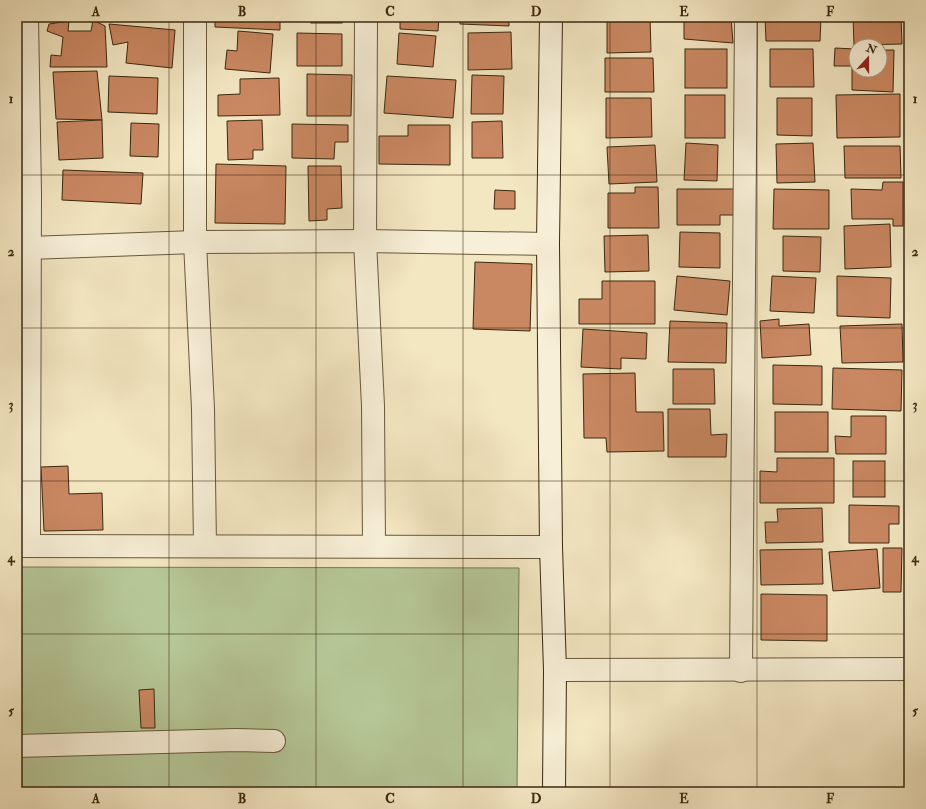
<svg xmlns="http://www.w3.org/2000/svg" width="926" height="809" font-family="'IM FELL Double Pica',serif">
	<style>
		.green { fill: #b6c797; stroke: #787854 }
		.building { fill: #ca8862; stroke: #3a2810 }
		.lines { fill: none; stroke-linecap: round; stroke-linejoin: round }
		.street-casing { stroke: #68583c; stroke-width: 24 }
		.secondary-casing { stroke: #3a2810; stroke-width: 24 }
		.street { stroke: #f7efd7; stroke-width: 22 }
		.secondary { stroke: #f7efd7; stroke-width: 22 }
		.grid { fill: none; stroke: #3a2810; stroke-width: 1; stroke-opacity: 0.55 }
		.neatline { fill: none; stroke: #3a2810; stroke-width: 1.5 }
		.grid-label { font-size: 13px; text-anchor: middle; font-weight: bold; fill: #3a2810 }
	</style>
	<rect width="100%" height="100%" fill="#f3e7c2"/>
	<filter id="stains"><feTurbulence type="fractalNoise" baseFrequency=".005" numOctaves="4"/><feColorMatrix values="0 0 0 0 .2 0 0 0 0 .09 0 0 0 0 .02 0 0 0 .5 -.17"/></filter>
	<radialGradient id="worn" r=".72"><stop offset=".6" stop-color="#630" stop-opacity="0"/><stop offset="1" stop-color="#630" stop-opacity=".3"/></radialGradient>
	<polygon class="green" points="17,567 519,568 517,792 17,792"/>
	<g class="building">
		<rect x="121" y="17" width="46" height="1"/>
		<polygon points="215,17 280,17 280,30 215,27"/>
		<rect x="311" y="17" width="31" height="6"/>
		<polygon points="400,17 439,17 438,31 400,29"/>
		<polygon points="460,17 509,17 509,26 460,24"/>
		<polygon points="607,17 650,17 651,52 607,53"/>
		<polygon points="684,17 731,17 733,43 684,39"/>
		<polygon points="786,17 821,17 820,41 766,41 765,18"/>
		<polygon points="853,17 901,17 902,44 854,45"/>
		<polygon points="93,20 105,26 107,67 50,67 51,55 61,56 63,37 47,31 49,24 69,21 68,31 91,31"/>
		<polygon points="109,24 175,30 172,68 126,63 128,42 113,45"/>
		<polygon points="238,31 273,34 270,73 225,69 227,50 237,51"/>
		<polygon points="511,32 512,69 468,70 468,33"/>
		<polygon points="297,33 342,34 342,66 297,66"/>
		<polygon points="399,33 436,36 433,67 397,64"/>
		<polygon points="835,48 856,49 856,70 880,70 880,50 894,50 893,92 852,90 852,66 834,66"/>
		<rect x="685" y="49" width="42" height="39"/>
		<polygon points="770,49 813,49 814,87 770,87"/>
		<polygon points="605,58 653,58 654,92 605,92"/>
		<polygon points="97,71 102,120 56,119 53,72"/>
		<polygon points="307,74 352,75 351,116 307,116"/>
		<polygon points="472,75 504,76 503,114 471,114"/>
		<polygon points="109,76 158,78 157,114 108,112"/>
		<polygon points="387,76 456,80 453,118 384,113"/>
		<polygon points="279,78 280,115 218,116 218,95 240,94 240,79"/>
		<polygon points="900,94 900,137 837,138 836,95"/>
		<rect x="685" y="95" width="40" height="43"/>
		<polygon points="606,98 651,98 652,137 606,138"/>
		<polygon points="777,98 812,98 812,136 777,135"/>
		<polygon points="102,120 103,158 59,160 57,122"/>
		<polygon points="262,120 263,150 253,150 253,159 228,160 227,121"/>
		<polygon points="502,121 503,158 472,158 472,122"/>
		<polygon points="131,123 159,124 158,157 130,156"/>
		<polygon points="292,124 348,125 348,142 335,142 334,159 292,158"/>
		<polygon points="408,125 450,125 450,165 379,164 379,136 408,136"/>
		<polygon points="686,143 718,145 717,181 684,180"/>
		<polygon points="813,143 815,182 777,183 776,144"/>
		<polygon points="655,145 657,182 609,184 607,147"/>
		<polygon points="844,146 900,146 901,178 845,178"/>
		<polygon points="216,164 286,166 285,224 215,223"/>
		<polygon points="308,166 341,166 342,208 327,209 327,220 309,221"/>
		<polygon points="63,170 143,173 141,204 62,200"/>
		<polygon points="883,182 903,182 903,226 893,226 893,219 852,219 851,189 882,190"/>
		<polygon points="635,187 658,187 659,228 608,228 608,193 635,193"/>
		<polygon points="677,189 734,189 734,215 720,215 720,225 677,225"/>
		<polygon points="774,189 829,190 829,229 773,229"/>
		<polygon points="495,190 515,191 515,209 494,209"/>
		<polygon points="890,224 891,267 845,269 844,226"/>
		<polygon points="680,232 720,233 720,268 679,267"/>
		<polygon points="648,235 649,271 605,272 604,236"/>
		<polygon points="783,236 821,237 820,272 783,271"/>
		<polygon points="475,262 532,264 530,331 473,329"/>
		<polygon points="677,276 730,281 727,315 674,310"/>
		<polygon points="772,276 816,278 814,313 770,311"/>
		<polygon points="837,276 891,278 890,318 837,316"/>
		<polygon points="602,281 655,281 655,324 579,324 579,299 602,299"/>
		<polygon points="779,319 779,326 809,324 811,355 762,358 760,321"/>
		<polygon points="670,321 727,323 726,363 668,362"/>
		<polygon points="902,324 903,362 842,363 840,326"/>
		<polygon points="583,329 647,333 646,359 621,358 621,369 581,367"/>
		<polygon points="773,365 822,366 822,405 773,404"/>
		<polygon points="833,368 902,370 901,411 832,409"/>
		<polygon points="673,369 714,369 715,404 673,404"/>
		<polygon points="635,373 636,412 663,412 664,451 607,452 606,438 584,438 583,374"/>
		<polygon points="668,409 710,409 711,435 727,434 726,457 668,457"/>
		<rect x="775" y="412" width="53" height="40"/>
		<polygon points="851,416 886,416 886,454 836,454 835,436 851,437"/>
		<polygon points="777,458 834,458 834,503 760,503 760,471 777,472"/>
		<rect x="853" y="461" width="32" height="36"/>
		<polygon points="68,466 69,494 102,493 103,530 44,531 41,467"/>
		<polygon points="849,505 899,506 899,524 889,524 889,543 849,543"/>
		<polygon points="822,508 823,542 766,543 765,522 778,522 777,509"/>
		<polygon points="883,548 902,548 901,592 883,592"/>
		<polygon points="822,549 823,584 761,585 760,550"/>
		<polygon points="877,549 880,588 833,591 829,552"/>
		<polygon points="761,594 827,595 827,641 761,640"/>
		<polygon points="154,689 155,728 141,728 139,690"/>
	</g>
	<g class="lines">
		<g class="street-casing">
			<g id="street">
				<polyline points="27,17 30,193 29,546"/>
				<polyline points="195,17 195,242 203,409 205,546"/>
				<polyline points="366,17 365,241 373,406 374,546"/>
				<polyline points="29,248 195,242 365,241 548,244"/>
				<polyline points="17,546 551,547"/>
				<polyline points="555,670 909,669"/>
				<polyline points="741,671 746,17"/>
				<polyline points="17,746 236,740 274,741"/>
			</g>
		</g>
		<g class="secondary-casing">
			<polyline id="secondary" points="551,17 548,244 551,547 555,670 554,792"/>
		</g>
		<use href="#street" class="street"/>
		<use href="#secondary" class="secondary"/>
	</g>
	<path class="grid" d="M169,17V792M316,17V792M463,17V792M610,17V792M757,17V792M17,175H909M17,328H909M17,481H909M17,634H909"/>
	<rect width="926" height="809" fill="none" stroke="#f3e7c2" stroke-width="44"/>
	<g transform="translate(868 58) rotate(21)"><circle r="19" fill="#f7efd7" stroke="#ab9f87"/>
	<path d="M0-3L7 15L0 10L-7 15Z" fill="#8f2418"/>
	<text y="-6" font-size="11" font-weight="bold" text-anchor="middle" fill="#3a2810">N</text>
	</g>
	<rect x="22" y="22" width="882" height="765" class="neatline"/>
	<g class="grid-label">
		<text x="96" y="16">A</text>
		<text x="242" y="16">B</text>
		<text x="390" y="16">C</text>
		<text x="536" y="16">D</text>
		<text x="684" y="16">E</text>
		<text x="830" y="16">F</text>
		<text x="11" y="103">1</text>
		<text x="915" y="103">1</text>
		<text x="11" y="256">2</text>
		<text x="915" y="256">2</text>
		<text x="11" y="409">3</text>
		<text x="915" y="409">3</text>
		<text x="11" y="562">4</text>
		<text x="915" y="562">4</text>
		<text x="11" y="715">5</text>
		<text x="915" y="715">5</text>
		<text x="96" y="803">A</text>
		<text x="242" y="803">B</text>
		<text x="390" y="803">C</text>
		<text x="536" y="803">D</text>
		<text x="684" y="803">E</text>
		<text x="830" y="803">F</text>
	</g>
	<rect width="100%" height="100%" filter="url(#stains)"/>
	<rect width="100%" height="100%" fill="url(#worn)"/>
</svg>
